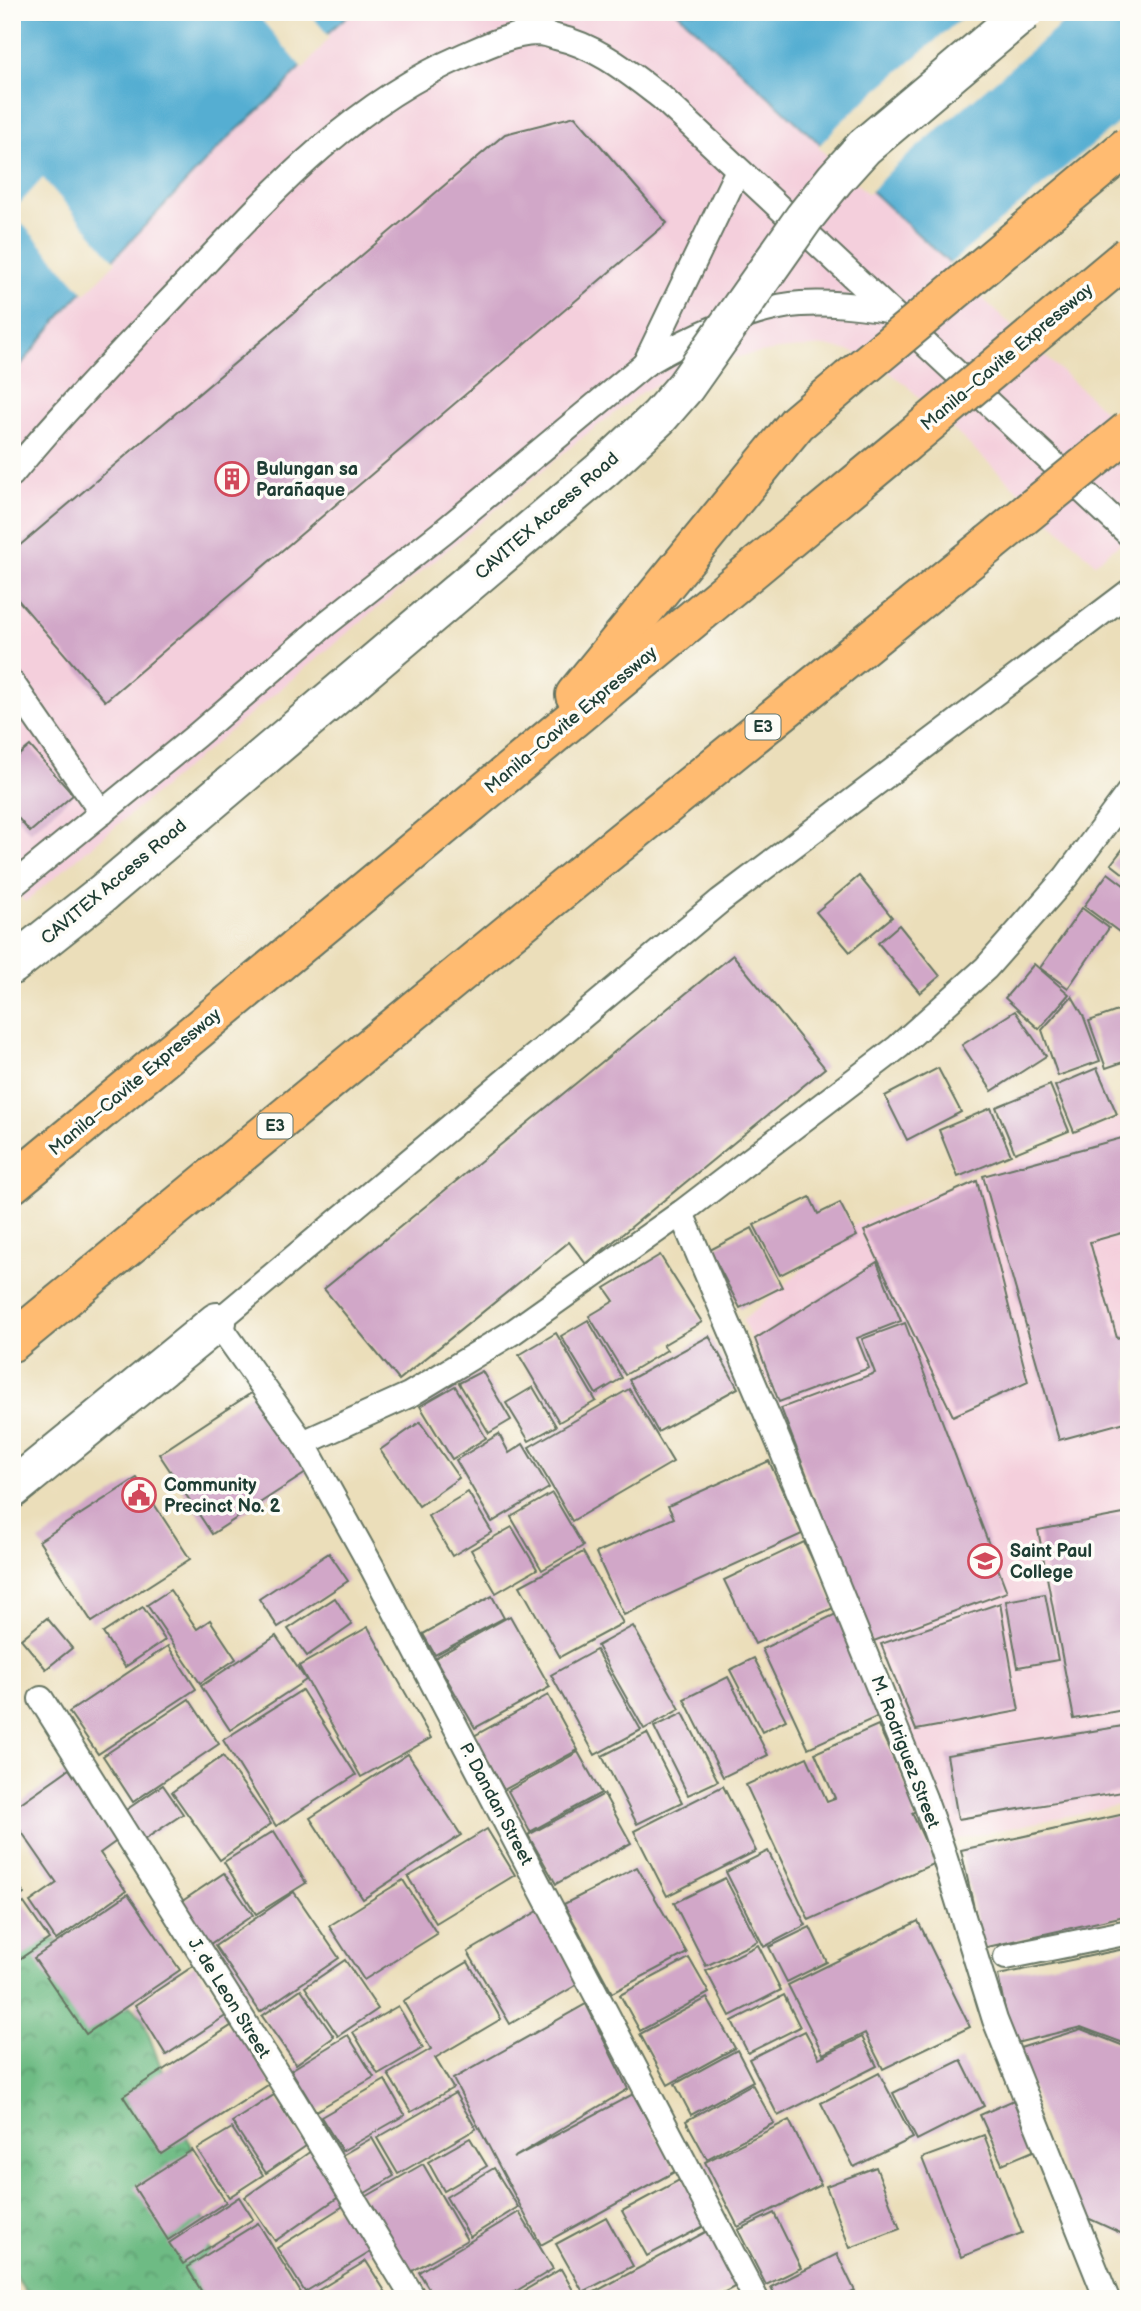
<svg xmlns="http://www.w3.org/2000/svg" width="1141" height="2311" font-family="'Balsamiq Sans',sans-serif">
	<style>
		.built { fill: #f4cfdc }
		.forest { fill: url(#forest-crowns); stroke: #467c5c; stroke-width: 2 }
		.water { fill: #55aed2; stroke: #3a7683; stroke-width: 2 }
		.pier { fill: #ebdeba }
		.building { fill: #d1a7c8 }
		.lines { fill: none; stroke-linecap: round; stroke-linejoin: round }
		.service-casing { stroke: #667563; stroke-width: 28 }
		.minor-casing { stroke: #667563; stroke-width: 42 }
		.motorway-casing { stroke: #667563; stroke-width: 42 }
		.service { stroke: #fff; stroke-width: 24 }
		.minor { stroke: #fff; stroke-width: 38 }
		.motorway { stroke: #ffbb71; stroke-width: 38 }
		.minor-bridge-casing { stroke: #667563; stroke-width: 42; stroke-linecap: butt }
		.motorway-bridge-casing { stroke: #667563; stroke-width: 42; stroke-linecap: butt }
		.minor-bridge { stroke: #fff; stroke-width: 38 }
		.motorway-bridge { stroke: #ffbb71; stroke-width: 38 }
		.labels { text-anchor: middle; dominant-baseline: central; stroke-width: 7; stroke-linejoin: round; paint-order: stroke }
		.shield { fill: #fdfcf7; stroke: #62766e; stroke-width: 2 }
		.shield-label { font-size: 16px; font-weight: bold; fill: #1f3d34 }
		.street-label { font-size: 18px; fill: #1f3d34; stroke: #fdfcf7 }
		.poi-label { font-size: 18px; font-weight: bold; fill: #1f3d34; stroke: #fdfcf7; text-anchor: start }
	</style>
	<defs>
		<pattern id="forest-crowns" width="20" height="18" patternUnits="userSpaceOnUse" patternTransform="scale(1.75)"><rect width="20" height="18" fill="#6ebb84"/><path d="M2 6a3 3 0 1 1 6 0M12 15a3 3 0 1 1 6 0" fill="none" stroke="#5a996d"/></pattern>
	</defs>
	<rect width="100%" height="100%" fill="#fdfcf7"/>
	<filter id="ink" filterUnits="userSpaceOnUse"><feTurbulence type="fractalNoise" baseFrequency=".0143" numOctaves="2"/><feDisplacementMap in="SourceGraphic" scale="14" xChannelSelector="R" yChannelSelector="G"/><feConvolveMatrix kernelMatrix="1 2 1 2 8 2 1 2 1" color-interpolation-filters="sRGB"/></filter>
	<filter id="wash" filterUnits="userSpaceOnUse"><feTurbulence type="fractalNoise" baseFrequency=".00686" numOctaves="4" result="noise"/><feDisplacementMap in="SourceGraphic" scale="28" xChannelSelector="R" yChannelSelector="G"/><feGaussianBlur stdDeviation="1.57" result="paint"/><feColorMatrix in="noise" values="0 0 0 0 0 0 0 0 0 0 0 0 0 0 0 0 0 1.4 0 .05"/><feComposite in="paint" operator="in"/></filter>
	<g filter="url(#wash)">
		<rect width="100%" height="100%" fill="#ebdeba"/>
		<g class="built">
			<polygon points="352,12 376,12 394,16 402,12 677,12 1129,429 1129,536 1095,563 906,385 881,366 854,352 825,346 778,350 724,359 681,373 642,392 579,440 25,902 12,887 12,377 67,308 225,141 282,89 330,31"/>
			<polygon points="1129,1114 1129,1803 953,1840 743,1320 854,1225"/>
		</g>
		<polygon class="forest" points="56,1940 142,2017 192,2150 218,2299 31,2299 12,2271 12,1941"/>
		<g class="water">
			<polygon points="12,12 352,12 330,31 282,89 225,141 67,308 12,376"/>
			<polygon points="677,12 1129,12 1129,429"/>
		</g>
		<g class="pier">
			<polygon points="255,12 308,12 330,37 303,69"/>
			<polygon points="969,12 1076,12 923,142 889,172 868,194 818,147 840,123 878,89"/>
			<polygon points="1129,114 1129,433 947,266"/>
			<polygon points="43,178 116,262 85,294 12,212"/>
		</g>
		<g id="blocks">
			<g class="building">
				<polygon points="575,116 667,223 105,701 12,593 12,552 505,134"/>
				<polygon points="30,746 73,795 30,832 12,811 12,761"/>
				<polygon points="1129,841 1129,878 1111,864"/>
				<polygon points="1108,873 1129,889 1129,933 1126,937 1084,906"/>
				<polygon points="859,876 892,917 850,952 816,912"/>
				<polygon points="1082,908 1109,928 1068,988 1040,968"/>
				<polygon points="899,925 940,976 920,993 878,943"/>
				<polygon points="733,955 825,1068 586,1264 569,1242 399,1380 324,1289"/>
				<polygon points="1034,964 1069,994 1039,1029 1005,998"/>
				<polygon points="1072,996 1083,1015 1100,1061 1058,1076 1042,1030"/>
				<polygon points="1129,1007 1129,1060 1106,1068 1089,1021"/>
				<polygon points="1015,1011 1046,1056 992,1091 962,1045"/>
				<polygon points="938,1068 961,1112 907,1140 885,1096"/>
				<polygon points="1097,1068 1117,1114 1074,1132 1055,1086"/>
				<polygon points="1050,1085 1069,1131 1015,1153 996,1107"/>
				<polygon points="991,1108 1011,1155 958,1177 939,1130"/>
				<polygon points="1129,1136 1129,1231 1090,1242 1117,1338 1129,1334 1129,1421 1059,1440 983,1176"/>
				<polygon points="977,1181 1028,1382 953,1416 864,1231"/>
				<polygon points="810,1197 818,1214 840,1203 857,1236 780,1275 754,1225"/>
				<polygon points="752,1228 782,1287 740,1308 710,1250"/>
				<polygon points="660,1255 702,1322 663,1345 667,1350 625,1375 589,1316 614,1301 605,1288"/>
				<polygon points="877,1262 901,1321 857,1338 869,1368 779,1402 755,1339"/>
				<polygon points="588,1320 622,1378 596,1394 561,1336"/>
				<polygon points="905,1323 1007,1592 871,1642 781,1408 875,1373 862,1339"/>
				<polygon points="556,1333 596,1401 559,1422 519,1355"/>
				<polygon points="709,1336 738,1388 658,1432 629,1380"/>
				<polygon points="482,1371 511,1420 489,1433 459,1383"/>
				<polygon points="455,1386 486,1438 452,1459 420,1406"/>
				<polygon points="533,1387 556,1426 529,1441 506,1403"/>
				<polygon points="629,1389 673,1462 572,1521 529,1447"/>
				<polygon points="256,1390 309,1471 212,1534 159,1454"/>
				<polygon points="420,1422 459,1478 419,1506 380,1450"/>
				<polygon points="499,1434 509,1453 523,1444 549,1488 492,1522 456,1460"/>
				<polygon points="769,1461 802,1534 624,1615 596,1553 674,1518 668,1506"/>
				<polygon points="137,1478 190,1559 92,1622 39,1541"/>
				<polygon points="468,1492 492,1532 452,1556 428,1516"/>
				<polygon points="552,1493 583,1546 542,1570 511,1517"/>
				<polygon points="1129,1513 1129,1709 1074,1719 1038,1530"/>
				<polygon points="512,1527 537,1569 496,1593 471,1550"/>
				<polygon points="804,1542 835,1607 755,1644 724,1580"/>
				<polygon points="583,1552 623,1623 560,1657 520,1586"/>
				<polygon points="329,1553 348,1581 278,1627 259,1599"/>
				<polygon points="170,1590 197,1629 210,1620 236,1659 200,1683 147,1605"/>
				<polygon points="1045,1594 1058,1660 1018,1667 1006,1601"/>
				<polygon points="492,1596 504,1618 435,1655 423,1634"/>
				<polygon points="335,1598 352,1625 307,1656 288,1629"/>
				<polygon points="1000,1603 1019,1711 916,1730 881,1644"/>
				<polygon points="143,1607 165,1640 125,1667 103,1633"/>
				<polygon points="838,1613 879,1716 808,1748 762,1649"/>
				<polygon points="510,1616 550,1687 475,1728 435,1658"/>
				<polygon points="47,1618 72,1648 46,1669 21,1639"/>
				<polygon points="633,1626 680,1709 644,1729 597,1646"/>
				<polygon points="368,1627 431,1738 361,1777 299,1666"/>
				<polygon points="276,1636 306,1680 230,1730 201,1686"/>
				<polygon points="168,1646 196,1689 98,1754 69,1712"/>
				<polygon points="596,1650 641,1730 595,1755 551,1675"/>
				<polygon points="754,1658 786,1720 762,1732 730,1670"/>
				<polygon points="728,1677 768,1755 723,1777 684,1699"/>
				<polygon points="302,1690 356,1775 276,1826 223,1740"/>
				<polygon points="548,1695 578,1750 504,1790 474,1736"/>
				<polygon points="189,1699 219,1744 133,1802 103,1756"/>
				<polygon points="683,1713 718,1781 688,1795 654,1727"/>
				<polygon points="878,1725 917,1810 912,1813 935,1863 809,1920 746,1785 807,1757 827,1801 835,1798 815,1753"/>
				<polygon points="1129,1725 1129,1791 958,1819 947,1755"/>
				<polygon points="647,1733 682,1802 637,1824 602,1756"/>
				<polygon points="578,1752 601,1793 530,1832 508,1791"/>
				<polygon points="408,1754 461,1835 363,1899 310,1818"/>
				<polygon points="223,1756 271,1824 220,1860 172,1792"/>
				<polygon points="69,1769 118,1840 100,1853 126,1891 56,1940 30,1902 57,1883 12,1818 12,1809"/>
				<polygon points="163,1785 183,1814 139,1843 120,1814"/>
				<polygon points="723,1786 756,1851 667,1896 634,1831"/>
				<polygon points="604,1794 631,1843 556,1884 528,1835"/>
				<polygon points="1129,1813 1129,1915 983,1948 961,1850"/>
				<polygon points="487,1829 515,1875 436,1923 408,1877"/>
				<polygon points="274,1831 306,1883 256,1914 224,1862"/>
				<polygon points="768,1851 806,1925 764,1947 726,1872"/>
				<polygon points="637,1867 687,1953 612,1993 564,1904"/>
				<polygon points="224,1873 253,1915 207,1946 178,1904"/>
				<polygon points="12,1877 24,1894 12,1902"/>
				<polygon points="725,1878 758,1941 706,1966 674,1903"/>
				<polygon points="403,1880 437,1934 364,1980 329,1926"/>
				<polygon points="294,1892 339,1958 260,2012 215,1946"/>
				<polygon points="128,1894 180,1970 86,2034 34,1958"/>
				<polygon points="24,1903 49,1939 12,1964 12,1911"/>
				<polygon points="538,1911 580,1983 510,2024 468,1952"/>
				<polygon points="918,1921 970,2027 883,2069 865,2033 823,2054 788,1985"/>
				<polygon points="810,1927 827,1962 787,1982 769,1947"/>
				<polygon points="758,1945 781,1990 730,2016 706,1971"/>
				<polygon points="1129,1948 1129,2045 1081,2027 1012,2044 998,1975"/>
				<polygon points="689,1958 709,1993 640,2031 620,1995"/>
				<polygon points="345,1960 378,2009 338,2036 305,1987"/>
				<polygon points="468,1962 501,2019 435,2058 453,2088 411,2112 388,2074 431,2049 403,2001"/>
				<polygon points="195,1965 227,2015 166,2055 135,2005"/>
				<polygon points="301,1989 334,2037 296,2064 262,2016"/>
				<polygon points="784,1995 800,2027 748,2053 732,2021"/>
				<polygon points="707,1998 735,2048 668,2085 640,2034"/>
				<polygon points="586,2004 628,2089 513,2158 633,2094 676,2171 541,2245 453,2079"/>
				<polygon points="398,2006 423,2048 378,2074 353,2032"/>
				<polygon points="234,2024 271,2083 161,2154 123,2096"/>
				<polygon points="1081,2029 1129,2048 1129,2237 1081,2215 1017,2049"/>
				<polygon points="805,2031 819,2058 862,2037 877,2066 778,2116 749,2059"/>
				<polygon points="348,2035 374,2077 316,2111 291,2070"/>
				<polygon points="737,2050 753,2081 691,2115 675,2084"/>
				<polygon points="961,2060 984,2106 917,2140 893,2093"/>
				<polygon points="879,2073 913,2138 854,2167 821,2103"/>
				<polygon points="385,2080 405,2115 342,2151 321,2117"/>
				<polygon points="752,2084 774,2123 707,2159 686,2121"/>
				<polygon points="455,2093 476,2129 398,2174 377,2138"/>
				<polygon points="274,2095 306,2146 266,2173 232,2122"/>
				<polygon points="1016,2099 1038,2149 1002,2164 980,2115"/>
				<polygon points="789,2120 821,2185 738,2227 705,2162"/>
				<polygon points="232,2128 263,2175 229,2197 197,2149"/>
				<polygon points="984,2135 1022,2233 961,2257 922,2158"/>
				<polygon points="372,2138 394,2176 360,2196 337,2158"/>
				<polygon points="470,2138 487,2166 444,2191 428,2162"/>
				<polygon points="192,2150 226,2202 168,2240 134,2187"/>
				<polygon points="311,2151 343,2194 275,2241 245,2197"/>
				<polygon points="423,2164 467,2240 407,2274 362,2199"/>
				<polygon points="876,2167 900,2229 850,2248 826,2186"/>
				<polygon points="494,2168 518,2207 470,2237 446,2197"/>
				<polygon points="683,2178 708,2224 647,2256 622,2211"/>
				<polygon points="239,2197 253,2219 183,2264 169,2243"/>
				<polygon points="345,2205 374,2250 305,2292 277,2248"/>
				<polygon points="519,2212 553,2269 503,2299 435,2299 419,2272"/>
				<polygon points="774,2213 801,2268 766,2285 738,2230"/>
				<polygon points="606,2217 633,2266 583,2292 556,2244"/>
				<polygon points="258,2223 303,2296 300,2299 206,2299 187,2267"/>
				<polygon points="709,2230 738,2285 712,2299 594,2299 591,2294"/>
				<polygon points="837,2254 855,2291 839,2299 777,2299 771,2287"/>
				<polygon points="366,2261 390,2299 304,2299"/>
				<polygon points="561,2269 578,2299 510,2299"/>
			</g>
		</g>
	</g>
	<g filter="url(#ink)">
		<use href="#blocks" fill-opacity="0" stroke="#667563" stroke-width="2"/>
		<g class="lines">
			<g class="service-casing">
				<g id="service">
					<polyline points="645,364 738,170"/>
					<path d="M12,474C64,411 120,353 177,293C264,201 345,107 465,55C488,45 511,34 536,33C542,33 550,35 556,37C597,46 628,72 661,97L1129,534"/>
					<polyline points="12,683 102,813"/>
					<path d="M12,886L197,735L327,623L444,531L645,364C687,339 752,307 801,304C831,302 859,306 888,310"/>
					<polyline points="681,1213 779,1443 924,1798 942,1849 995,2020 1107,2299"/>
					<polyline points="303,1443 409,1395 513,1332 681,1213 898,1047 986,968 1066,877 1129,792"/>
					<polyline points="41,1699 294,2101 414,2299"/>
					<polyline points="1006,1957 1129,1932"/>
					<polyline points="756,2299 373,1569 303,1443 217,1322 720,901 1129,592"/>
				</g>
			</g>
			<g class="minor-casing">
				<g id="minor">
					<polyline points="12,965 103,893 603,469"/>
					<polyline points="12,1489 217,1322"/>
				</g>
			</g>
			<g class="motorway-casing">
				<g id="motorway">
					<polyline points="575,695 797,423 849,379"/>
					<polyline points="12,1184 904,444"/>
					<polyline points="12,1342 537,910 988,545"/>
				</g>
			</g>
			<use href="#service" class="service"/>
			<use href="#minor" class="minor"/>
			<use href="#motorway" class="motorway"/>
			<g class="minor-bridge-casing">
				<polyline id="minor-bridge" points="603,469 659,417 685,387 804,218 835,179 864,147 1024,12"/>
			</g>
			<g class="motorway-bridge-casing">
				<g id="motorway-bridge">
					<polyline points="849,379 1129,145"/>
					<polyline points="904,444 1129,255"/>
					<polyline points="988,545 1129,430"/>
				</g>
			</g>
			<use href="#minor-bridge" class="minor-bridge"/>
			<use href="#motorway-bridge" class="motorway-bridge"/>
		</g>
	</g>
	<defs>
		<g id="building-ring" transform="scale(1.75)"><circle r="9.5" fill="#fdfcf7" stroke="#d1495b" stroke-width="1.5"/><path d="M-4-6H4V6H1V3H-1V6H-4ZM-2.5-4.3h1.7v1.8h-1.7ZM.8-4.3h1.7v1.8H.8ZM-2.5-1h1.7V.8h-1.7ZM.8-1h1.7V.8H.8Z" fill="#d1495b"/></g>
		<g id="civic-ring" transform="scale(1.75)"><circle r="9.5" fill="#fdfcf7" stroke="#d1495b" stroke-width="1.5"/><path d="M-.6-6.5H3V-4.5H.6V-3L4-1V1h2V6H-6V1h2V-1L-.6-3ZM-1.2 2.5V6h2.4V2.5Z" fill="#d1495b"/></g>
		<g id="university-ring" transform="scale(1.75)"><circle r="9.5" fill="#fdfcf7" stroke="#d1495b" stroke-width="1.5"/><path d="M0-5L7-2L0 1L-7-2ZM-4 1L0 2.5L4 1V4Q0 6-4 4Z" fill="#d1495b"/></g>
	</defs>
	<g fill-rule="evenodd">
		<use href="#building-ring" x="232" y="479"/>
		<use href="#civic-ring" x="139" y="1495"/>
		<use href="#university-ring" x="985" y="1561"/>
	</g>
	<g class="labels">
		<g class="shield">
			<rect x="745.5" y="714.5" width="35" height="25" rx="5"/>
			<rect x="257.5" y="1113.5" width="35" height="25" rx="5"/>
		</g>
		<g class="shield-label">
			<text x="763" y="727">E3</text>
			<text x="275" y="1126">E3</text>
		</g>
		<g class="street-label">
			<text transform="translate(1007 357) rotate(-40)">Manila–Cavite Expressway</text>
			<text transform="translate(547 516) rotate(-41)">CAVITEX Access Road</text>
			<text transform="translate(571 720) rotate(-40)">Manila–Cavite Expressway</text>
			<text transform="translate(114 882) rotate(-40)">CAVITEX Access Road</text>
			<text transform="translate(135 1082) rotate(-40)">Manila–Cavite Expressway</text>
			<text transform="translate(905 1752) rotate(69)">M. Rodriguez Street</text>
			<text transform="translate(496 1804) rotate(62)">P. Dandan Street</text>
			<text transform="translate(229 1998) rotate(58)">J. de Leon Street</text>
		</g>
		<g class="poi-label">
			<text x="256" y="469">Bulungan sa<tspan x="256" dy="21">Parañaque</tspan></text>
			<text x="164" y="1485">Community<tspan x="164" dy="21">Precinct No. 2</tspan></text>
			<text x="1010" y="1551">Saint Paul<tspan x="1010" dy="21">College</tspan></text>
		</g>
	</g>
	<rect width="1141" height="2311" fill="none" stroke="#fdfcf7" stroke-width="42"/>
</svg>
